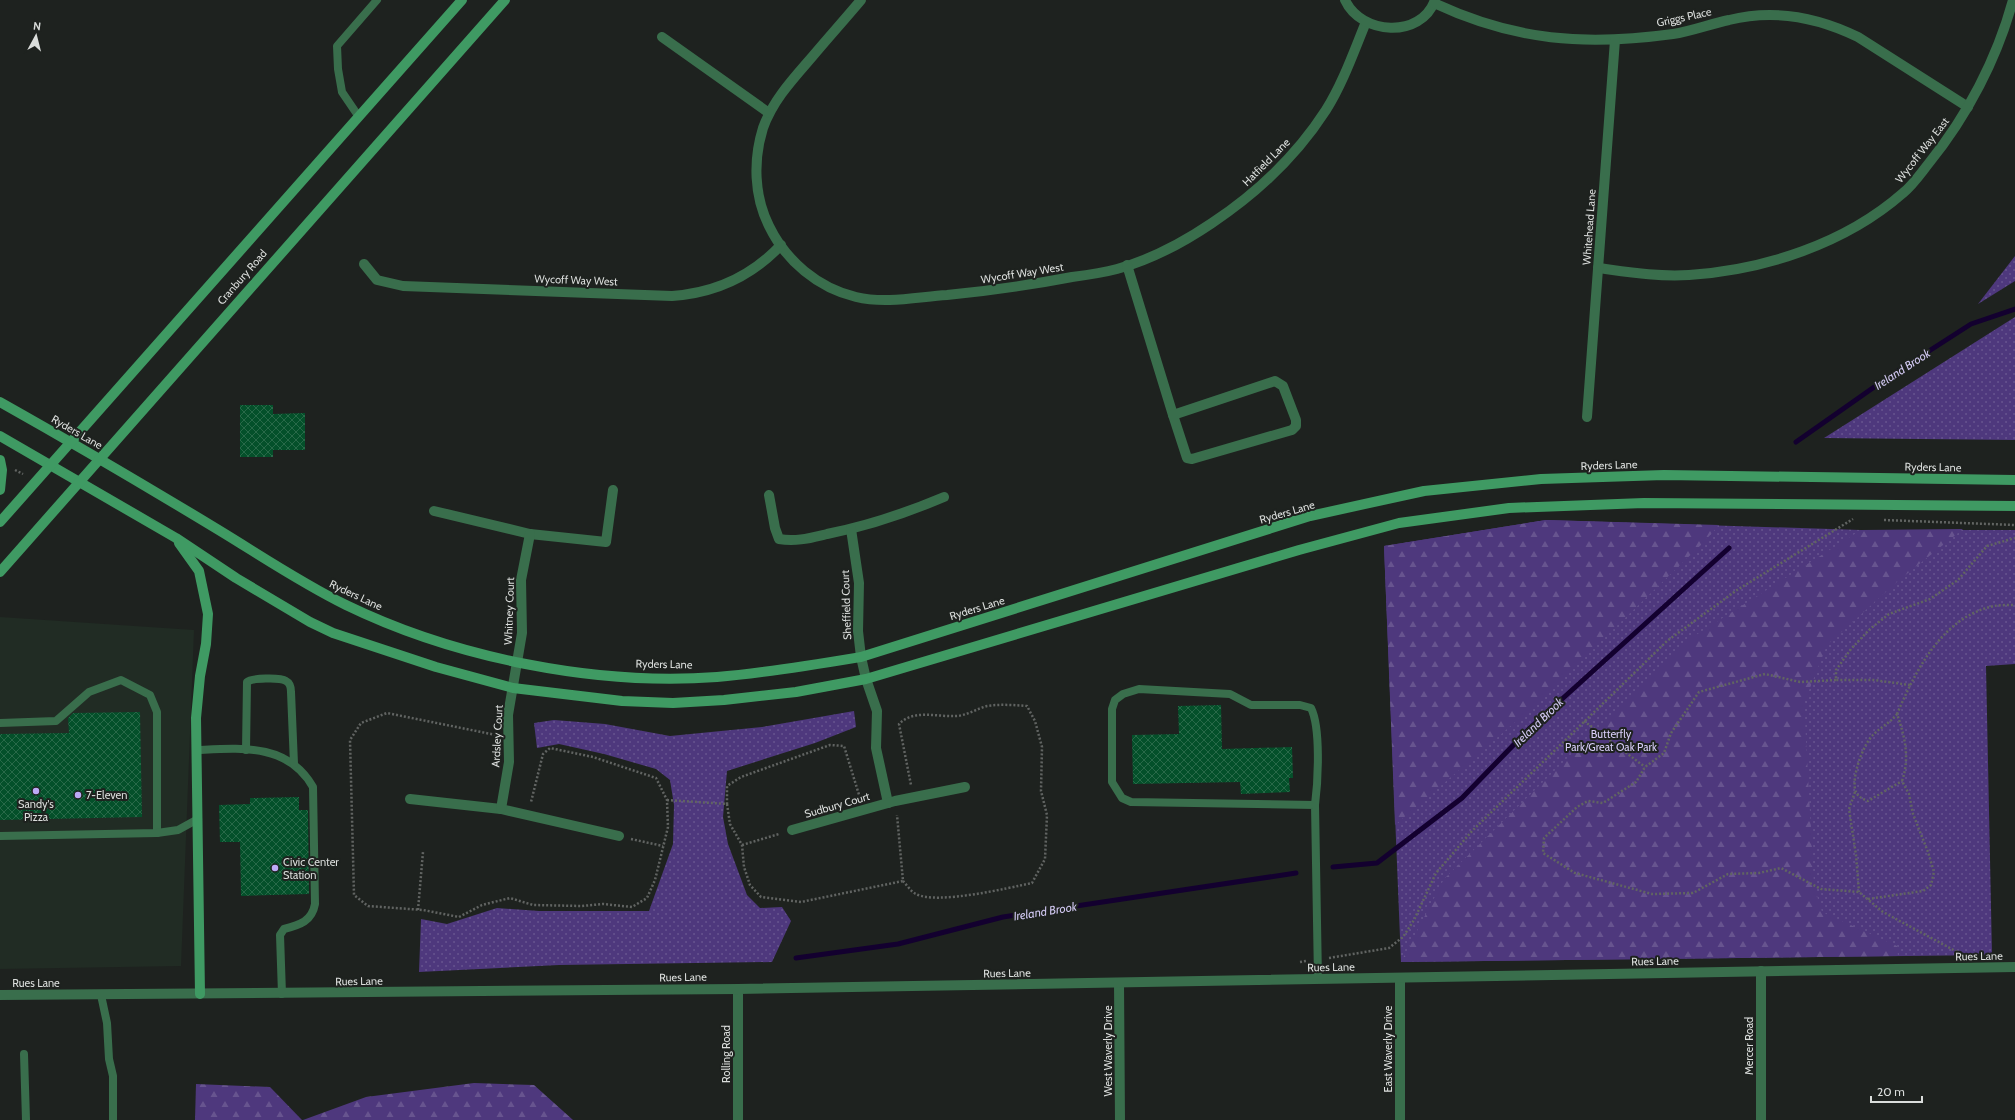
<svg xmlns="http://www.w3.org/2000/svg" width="2015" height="1120" font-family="Cabin,sans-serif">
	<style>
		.built { fill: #212c24 }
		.grass { fill: url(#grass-dots) }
		.forest { fill: url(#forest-firs) }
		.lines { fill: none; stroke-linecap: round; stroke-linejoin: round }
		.stream { stroke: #13002f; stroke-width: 5 }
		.building { fill: url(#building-cross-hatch) }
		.path { stroke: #616462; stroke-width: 2.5; stroke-dasharray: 2 2; stroke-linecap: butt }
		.service { stroke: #396e4c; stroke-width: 8 }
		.minor { stroke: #396e4c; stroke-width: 10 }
		.tertiary { stroke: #396e4c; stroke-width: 10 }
		.secondary { stroke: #3f9a63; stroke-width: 10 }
		.poi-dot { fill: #bda9f5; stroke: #1e221f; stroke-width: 1.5 }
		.labels { text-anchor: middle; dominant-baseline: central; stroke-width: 4; stroke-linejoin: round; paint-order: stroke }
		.street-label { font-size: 11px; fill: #dadddb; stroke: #1e221f }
		.park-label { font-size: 11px; fill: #d7cdf7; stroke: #1e221f }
		.poi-label { font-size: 11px; fill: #dadddb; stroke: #1e221f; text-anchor: start }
		.water-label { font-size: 12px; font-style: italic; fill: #d0c7f0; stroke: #1e221f }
	</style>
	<defs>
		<pattern id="grass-dots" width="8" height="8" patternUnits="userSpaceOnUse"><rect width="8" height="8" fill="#4e387d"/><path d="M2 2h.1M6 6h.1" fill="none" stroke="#67548f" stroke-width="1.8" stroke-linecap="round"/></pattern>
		<pattern id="forest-firs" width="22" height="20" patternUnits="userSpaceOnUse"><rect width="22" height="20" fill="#4e387d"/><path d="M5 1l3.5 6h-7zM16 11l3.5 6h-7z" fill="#67548f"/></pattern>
		<pattern id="building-cross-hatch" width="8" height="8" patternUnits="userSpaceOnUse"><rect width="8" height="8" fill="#04502a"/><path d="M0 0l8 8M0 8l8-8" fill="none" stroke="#286948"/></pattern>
	</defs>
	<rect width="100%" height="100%" fill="#1e221f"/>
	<polygon class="built" points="0,617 194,630 181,966 0,969"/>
	<g class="grass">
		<polygon points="2015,256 2015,281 1978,304"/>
		<polygon points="2015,317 2015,440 1824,438"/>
		<polygon points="1546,520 1861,530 2015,530 2015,664 1986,666 1992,955 1401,962 1384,546"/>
		<polygon points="854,711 856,727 815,743 727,771 723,817 728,844 747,895 760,908 782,907 791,921 772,962 559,965 419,972 421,919 447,924 497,908 539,911 649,911 673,844 674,805 670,780 656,769 604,754 559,744 537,748 534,723 554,720 605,724 670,736 762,727"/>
	</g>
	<g class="forest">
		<polygon points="1546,520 1719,525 1703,543 1527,712 1395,825 1384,546"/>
		<polygon points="1963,529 1898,581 1827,645 1804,703 1814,886 1822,912 1897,946 1898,956 1401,962 1444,879 1688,640 1861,530"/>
		<polygon points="474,1083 534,1085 573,1120 303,1120 366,1097"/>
		<polygon points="196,1084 270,1087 302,1120 195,1120"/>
	</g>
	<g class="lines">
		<g class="stream">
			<polyline points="1796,442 1887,378 1971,324 2015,309"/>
			<polyline points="1333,867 1377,863 1462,798 1530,728 1729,548"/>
			<polyline points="796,958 898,944 1003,917 1296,873"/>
		</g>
	</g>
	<g class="building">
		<polygon points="240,405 273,405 273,414 305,413 305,450 273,450 273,457 240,457"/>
		<polygon points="1221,705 1222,749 1292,747 1293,778 1289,778 1290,792 1241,794 1240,782 1133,784 1132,735 1179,734 1178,706"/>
		<polygon points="140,712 142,817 0,820 0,734 69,733 68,718 73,713"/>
		<polygon points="299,797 299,810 308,810 309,894 241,896 240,842 220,842 219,805 250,804 250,798"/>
	</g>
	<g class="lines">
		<g class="path">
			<polyline points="15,470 23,474"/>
			<polyline points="1884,520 2015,525"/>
			<polyline points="1836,680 1800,682 1765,674 1699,692 1671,733 1664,753 1645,767 1636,782 1603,803 1588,801 1577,807 1544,838 1543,853 1575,873 1652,894 1693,893 1728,874 1759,873 1781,868 1821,889 1859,892 1883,912 1961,954"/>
			<polyline points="1910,685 1874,680 1836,680 1836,670 1851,649 1870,629 1889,614 1930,599 1958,580 1987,546 2015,538"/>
			<path d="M1897,714C1916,670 1942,617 1994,606C2000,605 2008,605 2015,605"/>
			<polyline points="1584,721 1645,767"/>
			<polyline points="496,735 387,713 361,723 350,740 354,895 368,906 423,910 459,917 482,905 510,898 533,905 582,906 603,904 632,907 647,898 655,880 668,827 667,800 656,778 593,757 550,748 543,754 531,802"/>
			<polyline points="1855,792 1849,809 1856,855 1859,892"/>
			<polyline points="667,800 727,804 727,786 741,777 830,745 844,746 860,798"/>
			<polyline points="727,804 730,824 742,845 744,867 750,885 761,897 801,902 903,881 897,815"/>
			<polyline points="631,839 663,846"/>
			<polyline points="742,845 779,834"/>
			<path d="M903,881C907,885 911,892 916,894C937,905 1008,888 1032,883L1045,859L1047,815L1041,791L1042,747L1035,721L1027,706C1014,705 1000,704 987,706C976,709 966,716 955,716C936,717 914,709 899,724L911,785"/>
			<path d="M1868,899L1923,891L1931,885L1934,872L1928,852L1913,814L1909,794L1902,781C1910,758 1905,737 1897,714C1890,723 1882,726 1874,734C1864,742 1850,779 1856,792C1858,797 1863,799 1868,801L1902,781"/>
			<polyline points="418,910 423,852"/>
			<polyline points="1329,958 1389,948 1403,937 1414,920 1436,873 1472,831 1667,641 1737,590 1853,519"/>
			<polyline points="1300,962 1306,961"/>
		</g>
		<g class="service">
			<polyline points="359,117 342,92 338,69 337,46 377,0"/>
			<polyline points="0,723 56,721 89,692 121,680 150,695 157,712 157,833"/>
			<path d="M197,750C241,748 288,743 313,787L315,904C312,921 300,925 284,929L280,935L282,994"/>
			<path d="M246,750L247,682C251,678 280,677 286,681C290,683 291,688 291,692L294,764"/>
			<path d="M1315,805L1131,802L1122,798L1112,782V709L1115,700L1123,694L1139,689L1230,694L1251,705H1300L1311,708C1321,728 1318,782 1315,805L1318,979"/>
			<polyline points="0,836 157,833 178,830 198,819"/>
			<polyline points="101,995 107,1023 109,1059 113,1076 113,1120"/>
			<polyline points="24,1054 26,1120"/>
		</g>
		<g class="minor">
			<path d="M861,0C845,19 828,38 812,57C793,79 773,100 763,128C753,160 754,196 769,226C786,261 818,288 856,297C886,304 917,297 947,295C989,291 1030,285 1072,277C1087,275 1102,273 1117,269C1150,260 1184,242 1212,223C1257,193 1297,155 1326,110C1343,83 1354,51 1366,22"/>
			<path d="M1345,0C1361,35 1421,39 1435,0"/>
			<path d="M1434,3C1515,41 1585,46 1673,34C1692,31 1710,24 1729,20C1773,9 1817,17 1858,37L1968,107"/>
			<polyline points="662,37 769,113"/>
			<path d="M364,264L377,280L403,286L672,296C715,293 751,277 781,245"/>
			<polyline points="1127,265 1173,415"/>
			<path d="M1598,268C1628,272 1658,277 1689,275C1764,270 1845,244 1903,193C1913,185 1921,173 1929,163C1967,116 1997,59 2013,0"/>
			<polygon points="1275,381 1283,386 1296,420 1296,426 1292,430 1192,459 1187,458 1173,415"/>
			<polyline points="1587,417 1615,40"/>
			<path d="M769,495L775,528L779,539C796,542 810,538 827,534C868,526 906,513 944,497"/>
			<polyline points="434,511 530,534 606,542 613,490"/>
			<polyline points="851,529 859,583 858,631 861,657 866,679 877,711 876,748 888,803"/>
			<polyline points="410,799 501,809 619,836"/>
			<polyline points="501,809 509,762 508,715 522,633 521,580 530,534"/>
			<polyline points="792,830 895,801 965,787"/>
			<polyline points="1400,978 1400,1120"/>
			<polyline points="1119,983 1120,1120"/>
			<polyline points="738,989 738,1120"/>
			<polyline points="1761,1120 1761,971"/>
		</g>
		<polyline class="tertiary" points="0,995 738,989 2015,967"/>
		<g class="secondary">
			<path d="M0,402C73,443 146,486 217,529C260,555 301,583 346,605C455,658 596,686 717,677C766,673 813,665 861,657L1310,516L1424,491L1541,479L1664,475L2015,480"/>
			<polyline points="0,436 176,538 236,578 310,622 333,633 436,667 513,688 622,701 673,703 724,700 796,692 866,679 1299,550 1399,523 1509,508 1644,503 2015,506"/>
			<polyline points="0,460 2,470 0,490"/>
			<polyline points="0,522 462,0"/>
			<polyline points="179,543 199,571 208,614 206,644 200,676 196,718 200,994"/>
			<polyline points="0,572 505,0"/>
		</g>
	</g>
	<g class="poi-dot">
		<circle cx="36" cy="791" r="4"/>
		<circle cx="78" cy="795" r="4"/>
		<circle cx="275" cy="868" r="4"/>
	</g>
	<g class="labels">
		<g class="street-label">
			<text transform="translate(1684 17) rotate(-12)">Griggs Place</text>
			<text transform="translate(1922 150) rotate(-52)">Wycoff Way East</text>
			<text transform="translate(1266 162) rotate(-45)">Hatfield Lane</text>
			<text transform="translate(1589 227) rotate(-86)">Whitehead Lane</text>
			<text transform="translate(1022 273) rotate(-9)">Wycoff Way West</text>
			<text transform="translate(242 277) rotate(-49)">Cranbury Road</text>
			<text transform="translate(576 280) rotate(2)">Wycoff Way West</text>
			<text transform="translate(77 432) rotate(30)">Ryders Lane</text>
			<text transform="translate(1609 465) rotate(-2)">Ryders Lane</text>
			<text transform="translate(1933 467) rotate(1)">Ryders Lane</text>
			<text transform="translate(1287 512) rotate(-16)">Ryders Lane</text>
			<text transform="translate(356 595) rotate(25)">Ryders Lane</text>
			<text transform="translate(846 605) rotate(-92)">Sheffield Court</text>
			<text transform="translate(977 608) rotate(-17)">Ryders Lane</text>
			<text transform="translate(509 611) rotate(-88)">Whitney Court</text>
			<text transform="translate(664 664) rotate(1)">Ryders Lane</text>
			<text transform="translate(497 736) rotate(-87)">Ardsley Court</text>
			<text transform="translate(837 805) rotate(-16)">Sudbury Court</text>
			<text transform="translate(1979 956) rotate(-1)">Rues Lane</text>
			<text transform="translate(1655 961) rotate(-1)">Rues Lane</text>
			<text transform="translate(1331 967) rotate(-1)">Rues Lane</text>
			<text transform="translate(1007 973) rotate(-1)">Rues Lane</text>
			<text transform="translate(683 977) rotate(-1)">Rues Lane</text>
			<text transform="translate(359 981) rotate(-1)">Rues Lane</text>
			<text x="36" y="983">Rues Lane</text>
			<text transform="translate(1749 1046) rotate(-90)">Mercer Road</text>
			<text transform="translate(1388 1049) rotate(-90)">East Waverly Drive</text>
			<text transform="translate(1108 1051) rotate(-90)">West Waverly Drive</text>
			<text transform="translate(726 1054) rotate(-90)">Rolling Road</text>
		</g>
		<g class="park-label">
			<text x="1611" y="734">Butterfly<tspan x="1611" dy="13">Park/Great Oak Park</tspan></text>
		</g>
		<g class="poi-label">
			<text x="86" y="795">7-Eleven</text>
			<text x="36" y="804" text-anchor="middle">Sandy's<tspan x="36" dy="13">Pizza</tspan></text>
			<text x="283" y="862">Civic Center<tspan x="283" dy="13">Station</tspan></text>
		</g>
		<g class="water-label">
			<text transform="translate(1902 369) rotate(-33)">Ireland Brook</text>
			<text transform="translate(1538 722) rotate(-44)">Ireland Brook</text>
			<text transform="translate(1045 911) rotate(-9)">Ireland Brook</text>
		</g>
	</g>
	<g transform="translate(36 36) rotate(7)" stroke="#1e221f" stroke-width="3" paint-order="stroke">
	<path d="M0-3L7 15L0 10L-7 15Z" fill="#dadddb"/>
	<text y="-6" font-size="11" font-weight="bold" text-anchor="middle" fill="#dadddb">N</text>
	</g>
	<path d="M1871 1096v6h51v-6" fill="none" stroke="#dadddb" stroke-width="2"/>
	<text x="1877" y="1096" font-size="12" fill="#dadddb" stroke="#1e221f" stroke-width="3" paint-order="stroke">20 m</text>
</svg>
